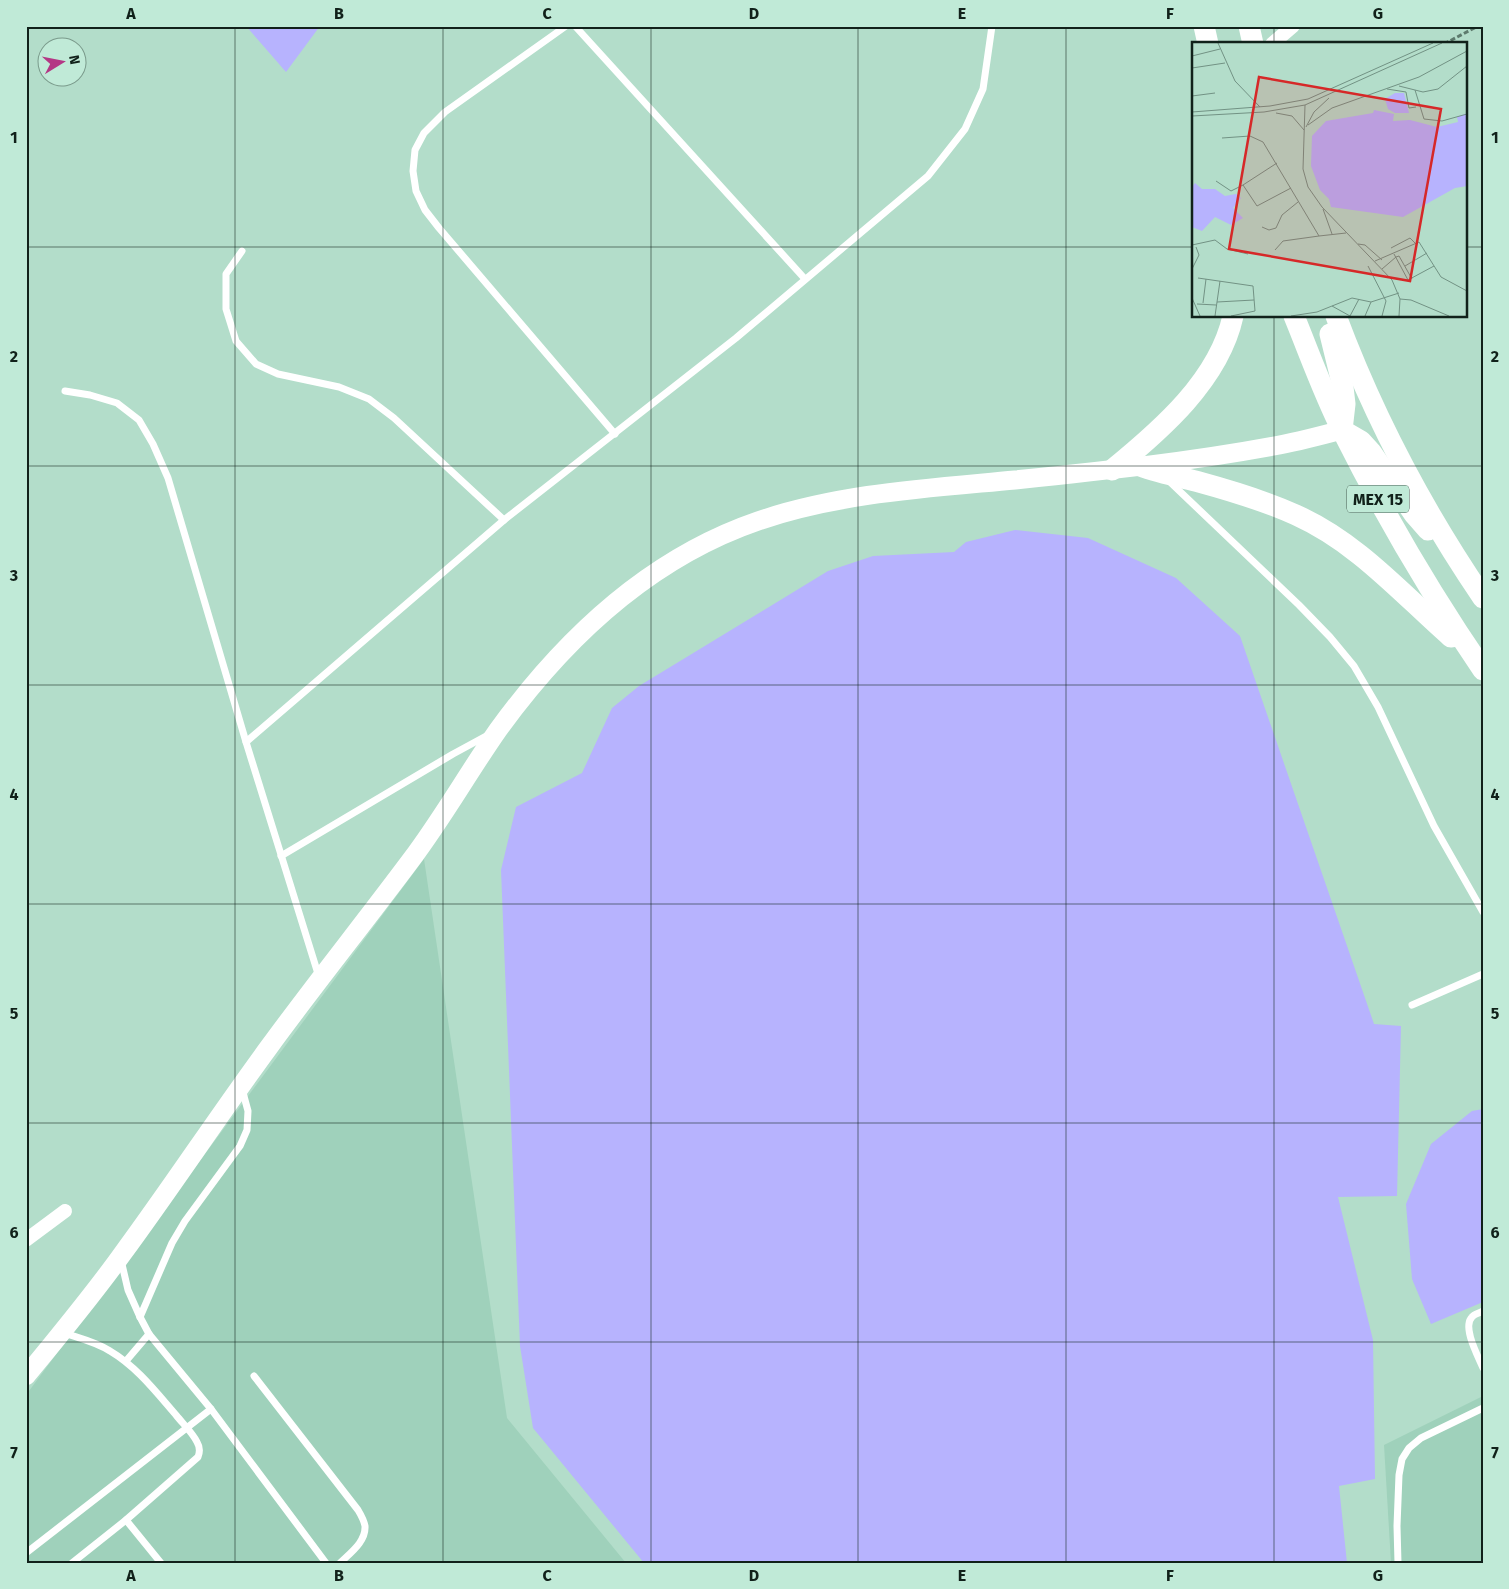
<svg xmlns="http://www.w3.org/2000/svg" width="1509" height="1589" font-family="'Fira Sans',sans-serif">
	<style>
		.built { fill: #9fd1bb }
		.green { fill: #b7b3fe }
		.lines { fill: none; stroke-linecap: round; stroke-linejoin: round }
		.path { stroke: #5d7a6d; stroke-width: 3; stroke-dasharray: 5 2.5; stroke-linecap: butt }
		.lane { stroke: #fff; stroke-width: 7 }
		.street { stroke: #fff; stroke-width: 14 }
		.secondary { stroke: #fff; stroke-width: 19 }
		.primary { stroke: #fff; stroke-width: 21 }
		.grid { fill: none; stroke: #11211a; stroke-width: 1; stroke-opacity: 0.55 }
		.labels { text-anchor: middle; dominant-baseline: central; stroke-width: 5; stroke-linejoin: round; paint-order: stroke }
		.shield { fill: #c0ead7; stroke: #465d53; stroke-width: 1 }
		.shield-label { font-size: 16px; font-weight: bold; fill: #11211a }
		.inset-road { fill: none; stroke: #729284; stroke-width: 1 }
		.view { fill: #d62828; fill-opacity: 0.15; stroke: #d62828; stroke-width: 2.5 }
		.inset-edge { fill: none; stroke: #11211a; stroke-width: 2.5 }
		.neatline { fill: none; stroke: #11211a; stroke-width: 2 }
		.grid-label { font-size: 16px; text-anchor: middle; font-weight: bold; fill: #11211a }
	</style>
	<rect width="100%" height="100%" fill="#b3ddca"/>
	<g class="built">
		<polygon points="424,859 507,1418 626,1563 26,1563 26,1395"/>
		<polygon points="1483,1396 1483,1563 1391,1563 1384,1445"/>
	</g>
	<g class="green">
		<polygon points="246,26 320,26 286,72"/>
		<polygon points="1015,530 1088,538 1176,578 1240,636 1374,1024 1401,1026 1397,1196 1338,1197 1373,1340 1375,1479 1339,1486 1347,1563 644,1563 533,1428 520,1346 501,870 516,807 582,773 612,708 639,686 828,571 873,556 954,552 966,542"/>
		<polygon points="1483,1109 1483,1302 1431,1324 1412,1279 1406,1204 1431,1144 1472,1111"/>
	</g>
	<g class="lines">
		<polyline class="path" points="1444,44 1478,26"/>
		<g class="lane">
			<polyline points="566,26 445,112 424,133 415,150 413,171 416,191 425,210 439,228 615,434"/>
			<polyline points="575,26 805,279"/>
			<polyline points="242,251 226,274 226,309 236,341 256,364 278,374 339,387 369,399 394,418 504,520"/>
			<polyline points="65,391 90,395 117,403 139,420 153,444 168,478 246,742"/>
			<polyline points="1170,482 1299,605 1330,637 1354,666 1378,707 1434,826 1483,912"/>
			<polyline points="281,856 453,754 488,735"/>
			<polyline points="319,977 246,742 504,520 736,338 928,176 965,129 983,89 992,26"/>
			<polyline points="1412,1005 1483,974"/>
			<polyline points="121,1260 128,1290 140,1317 149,1334 211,1409 326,1563"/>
			<path d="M1483,1311C1480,1313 1474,1314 1472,1317C1462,1327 1478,1356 1483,1368"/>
			<polyline points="140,1317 172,1243 185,1221 240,1146 247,1130 248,1111 242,1089"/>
			<path d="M64,1333C79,1338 96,1342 110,1351C137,1367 156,1392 176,1415C183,1424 192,1432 197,1442C200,1447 200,1452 198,1457L126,1520L72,1563"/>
			<polyline points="126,1361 149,1334"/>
			<path d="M254,1376L358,1510C361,1515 364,1521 365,1526C366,1542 350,1553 340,1563"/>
			<polyline points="126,1520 161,1563"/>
			<polyline points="26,1553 211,1409"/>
			<polyline points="1398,1563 1397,1526 1399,1475 1402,1459 1409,1448 1421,1438 1483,1408"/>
		</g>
		<g class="street">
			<polyline points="1272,44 1293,26"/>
			<polyline points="26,1240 65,1211"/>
		</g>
		<path class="secondary" d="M26,1376C59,1336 93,1295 123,1253C173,1185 219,1115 269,1047C315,984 364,923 411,860C442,819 468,773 498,730C564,639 650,558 758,521C839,493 931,488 1015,480C1102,471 1188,462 1274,446C1297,442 1319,436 1342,430"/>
		<g class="primary">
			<polyline points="1204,26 1208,44"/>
			<polyline points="1249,26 1253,44"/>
			<path d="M1294,316C1310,355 1324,395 1343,432C1384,514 1431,594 1483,670"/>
			<path d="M1336,316C1373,415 1423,510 1483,598"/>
			<polyline points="1330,334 1343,387 1345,404 1342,430 1361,441 1371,452 1414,514 1428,530"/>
			<path d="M1140,466C1159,473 1179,477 1199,482C1232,491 1265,501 1296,515C1358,543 1401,593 1451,637"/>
			<path d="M1112,470C1161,430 1219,380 1233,316"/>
		</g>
	</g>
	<path class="grid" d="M235,26V1563M443,26V1563M651,26V1563M858,26V1563M1066,26V1563M1274,26V44M26,247H1193M1465,247H1483M1274,316V1563M26,466H1483M26,685H1483M26,904H1483M26,1123H1483M26,1342H1483"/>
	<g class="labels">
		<rect class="shield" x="1347" y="485.5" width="62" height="27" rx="4"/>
		<g class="shield-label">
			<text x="1378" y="499">MEX 15</text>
		</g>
	</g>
	<g transform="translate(1192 42)">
		<rect width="275" height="275" fill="#b3ddca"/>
		<path d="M203,51H212L217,71H203L196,67L193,57ZM182,68L202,72L201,79L218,78L245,85L266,80L265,75L275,71V144L263,146L211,175L139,165L137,157L128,148L119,124L120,94L134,79L181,71ZM3,141L10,147H23L33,154L44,152L49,156L41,166L51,176L39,183L23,175L10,189L0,185V145Z" fill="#b7b3fe"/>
		<path class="inset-road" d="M26,1L43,39L68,65M0,14L28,7M0,26L33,21M207,44L231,50L246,47L275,24M195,47L214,50L217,66L224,65M223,48L232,77L250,79L275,72M0,54L23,51M113,63L111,127L116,145L130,165L200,238L208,257L207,274M0,70L78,64L116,57L241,1M84,71L100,74L112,88M0,74L72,70L113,63L250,1M116,83L140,66L227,35L275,9M114,85L122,70L137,56M30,96L58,94L71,100L127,194L154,191M24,139L39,149L51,143L65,164L99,146M51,143L85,121M131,167L140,192M70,185L77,188L84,186L90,173L106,160M166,202L173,203L190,218M0,203L23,198L35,207L56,212M199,206L218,196L223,201M83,208L91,199L127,194M202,212L216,238L242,224M204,215L207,214L220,237M183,219L227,200L249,235L275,249M176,224L194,259L190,274M213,224L235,211M0,227L7,213L4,205M190,227L204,215M6,236L61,244L63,269L39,274M0,256L8,274M208,257L219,258L257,274M25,260L62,258M11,261L14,237M5,262L24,263M140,264L158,274M23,274L28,239M99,274L125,270L160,256L179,260L207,251M158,274L167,257M173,274L179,260"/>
		<path class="view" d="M67,35L249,67L218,239L37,207Z"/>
		<rect width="275" height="275" class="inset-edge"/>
	</g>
	<rect width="1509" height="1589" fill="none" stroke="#c0ead7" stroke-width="55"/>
	<g transform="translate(62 62) rotate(80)"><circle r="24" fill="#c0ead7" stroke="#7a9a8b"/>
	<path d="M0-4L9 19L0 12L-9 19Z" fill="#b43785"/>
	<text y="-8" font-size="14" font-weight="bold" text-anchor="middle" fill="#11211a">N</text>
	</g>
	<rect x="28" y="28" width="1454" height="1534" class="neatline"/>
	<g class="grid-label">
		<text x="131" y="19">A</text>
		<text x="339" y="19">B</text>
		<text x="547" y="19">C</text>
		<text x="754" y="19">D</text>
		<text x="962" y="19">E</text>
		<text x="1170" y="19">F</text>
		<text x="1378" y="19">G</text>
		<text x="14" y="143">1</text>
		<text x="1495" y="143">1</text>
		<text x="14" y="362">2</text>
		<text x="1495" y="362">2</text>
		<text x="14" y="581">3</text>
		<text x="1495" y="581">3</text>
		<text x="14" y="800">4</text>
		<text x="1495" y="800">4</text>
		<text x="14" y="1019">5</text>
		<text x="1495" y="1019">5</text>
		<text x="14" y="1238">6</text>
		<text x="1495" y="1238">6</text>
		<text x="14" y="1458">7</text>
		<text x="1495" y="1458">7</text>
		<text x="131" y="1581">A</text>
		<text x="339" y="1581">B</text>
		<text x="547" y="1581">C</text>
		<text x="754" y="1581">D</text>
		<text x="962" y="1581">E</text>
		<text x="1170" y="1581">F</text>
		<text x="1378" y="1581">G</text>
	</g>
</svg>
